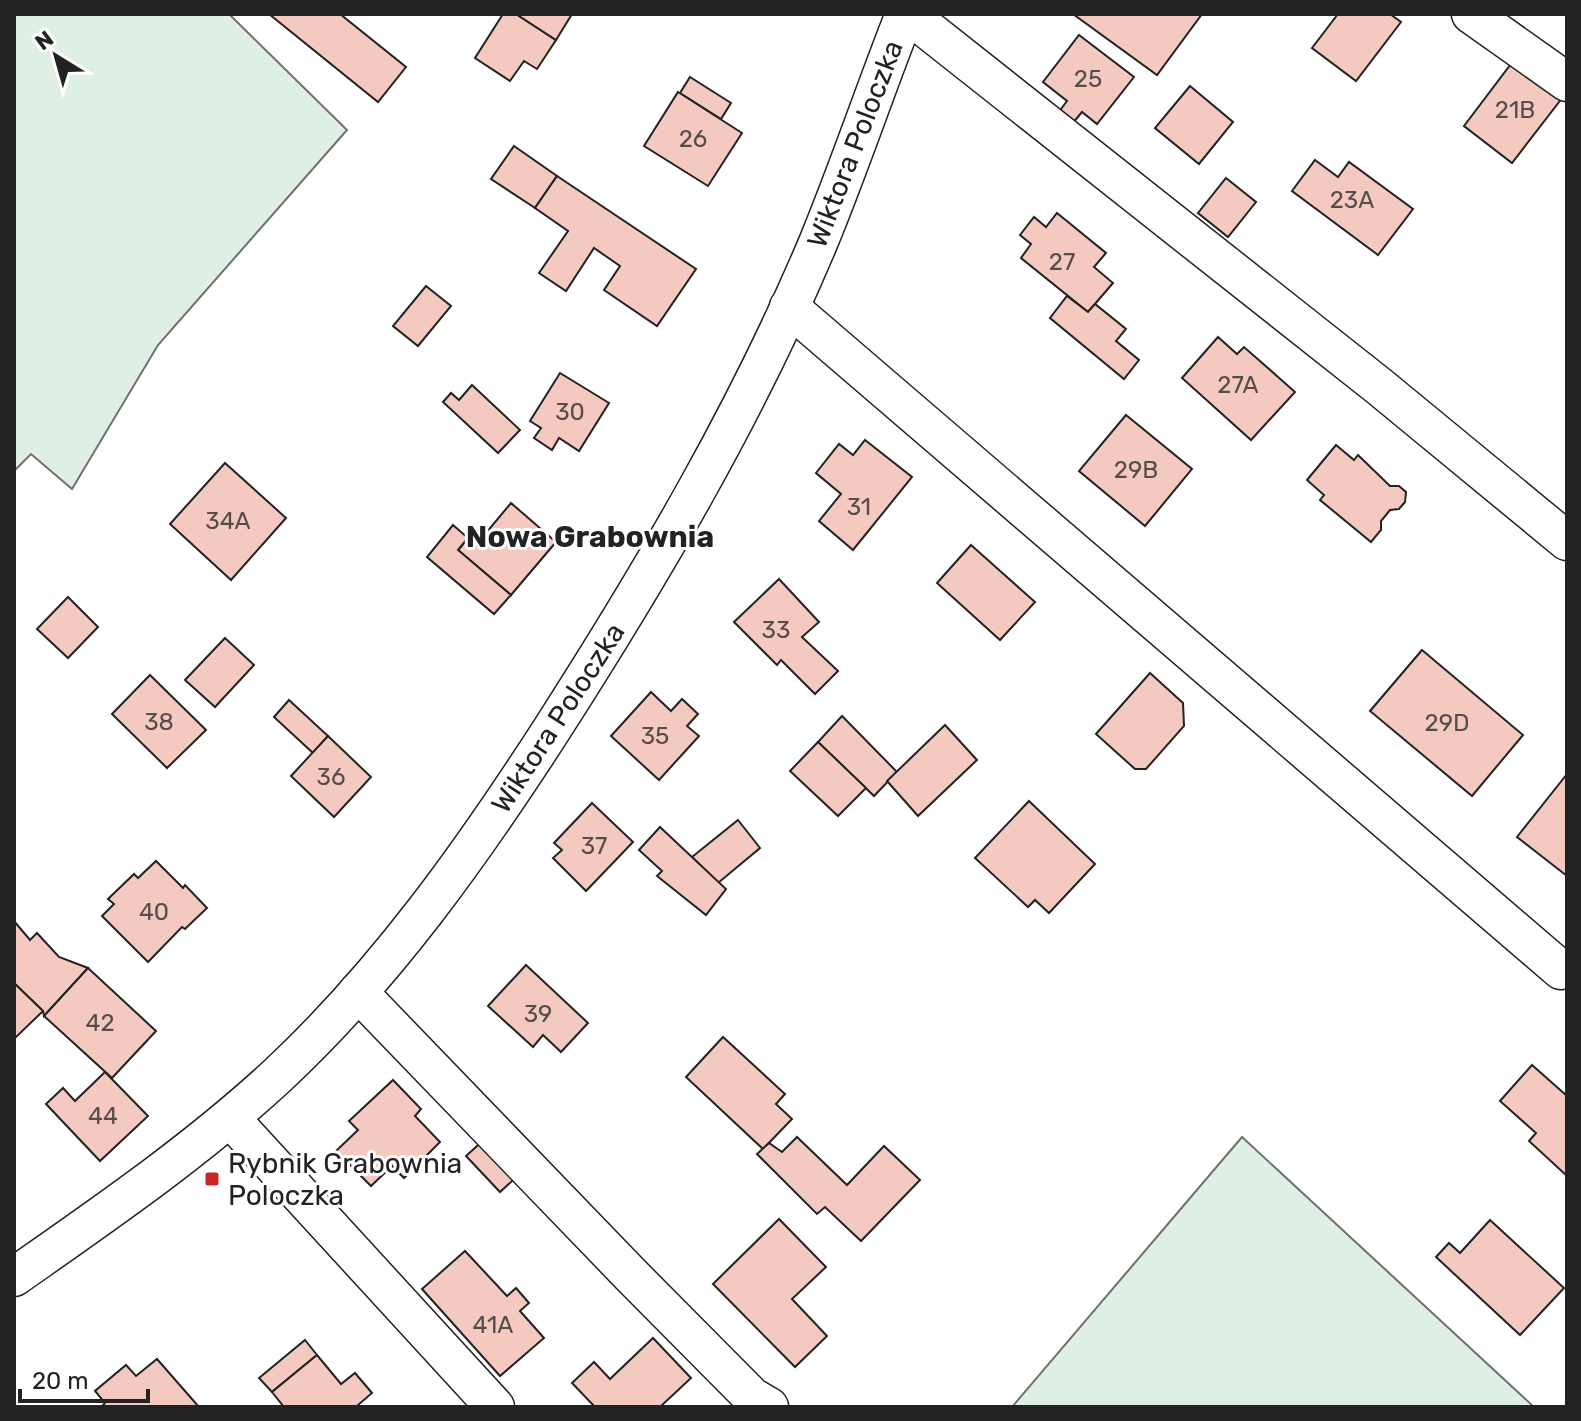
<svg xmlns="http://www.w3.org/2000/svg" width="1581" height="1421" font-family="Rubik,sans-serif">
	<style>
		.green { fill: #e0efe3; stroke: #6f6f6f; stroke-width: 2 }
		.building { fill: #f3c9c0; stroke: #222; stroke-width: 2 }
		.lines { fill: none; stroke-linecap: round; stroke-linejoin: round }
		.minor-casing { stroke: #222; stroke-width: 41 }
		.minor { stroke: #fff; stroke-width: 38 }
		.poi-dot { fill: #c62828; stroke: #fff; stroke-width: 3 }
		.labels { text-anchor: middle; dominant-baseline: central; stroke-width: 6; stroke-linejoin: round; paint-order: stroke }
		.number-label { font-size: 24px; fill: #564c4a }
		.street-label { font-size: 28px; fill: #222; stroke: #fff }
		.poi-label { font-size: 28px; fill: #222; stroke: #fff; text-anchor: start }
		.neighbourhood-label { font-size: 30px; font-weight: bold; fill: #222; stroke: #fff }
	</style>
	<rect width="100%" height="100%" fill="#fff"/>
	<g class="green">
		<polygon points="14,14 229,14 347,130 158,345 72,489 31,454 14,471"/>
		<polygon points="1242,1137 1534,1407 1012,1407"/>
	</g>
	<g class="building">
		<polygon points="269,14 340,14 406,67 378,102"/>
		<polygon points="503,14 516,14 556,40 537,69 524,61 510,81 475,58"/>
		<polygon points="516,14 572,14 556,40"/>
		<polygon points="1073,14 1202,14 1157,75"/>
		<polygon points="1338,14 1390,14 1401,22 1356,81 1312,48"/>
		<polygon points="1079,35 1134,77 1097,124 1082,112 1072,124 1058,113 1067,101 1043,82"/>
		<polygon points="1517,56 1566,93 1512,163 1464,126"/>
		<polygon points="690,77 731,103 721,119 680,93"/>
		<polygon points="1190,86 1233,122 1199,164 1155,128"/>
		<polygon points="678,92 742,133 708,186 644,146"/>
		<polygon points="514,146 557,176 535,208 491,179"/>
		<polygon points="1315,160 1338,177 1349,162 1413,209 1378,255 1292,191"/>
		<polygon points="557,176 696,269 657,326 604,290 620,266 594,248 566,291 539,273 568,231 535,208"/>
		<polygon points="1226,178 1256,202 1228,237 1198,213"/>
		<polygon points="1057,213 1106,253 1094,267 1113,283 1088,312 1021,258 1031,244 1020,235 1034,217 1046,227"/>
		<polygon points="426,286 451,306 418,346 393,326"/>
		<polygon points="1067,296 1088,312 1095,304 1126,329 1116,341 1139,360 1124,379 1050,318"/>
		<polygon points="1218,337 1237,354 1244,347 1295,392 1251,440 1182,378"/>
		<polygon points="560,373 609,403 579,451 559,438 552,450 534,438 541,428 530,421"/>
		<polygon points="472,385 520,430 498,453 443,402 451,393 459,400"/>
		<polygon points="1126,415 1192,469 1145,526 1079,471"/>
		<polygon points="865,440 912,477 853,550 819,521 841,494 816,473 839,444 853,455"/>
		<polygon points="1336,445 1354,460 1358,455 1390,486 1399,486 1406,492 1405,502 1399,509 1390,510 1381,521 1381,530 1371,542 1320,500 1324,495 1307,480"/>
		<polygon points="225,463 286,518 231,580 170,524"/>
		<polygon points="511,503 556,542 511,595 458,550 468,538 476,545"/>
		<polygon points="453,525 468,538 458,550 511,595 494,614 427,557"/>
		<polygon points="971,545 1035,602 1000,640 937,583"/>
		<polygon points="779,579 819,622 802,637 838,671 815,694 781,660 777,665 734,622"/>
		<polygon points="68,597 98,627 68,658 37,629"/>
		<polygon points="225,638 254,665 215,707 185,680"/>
		<polygon points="1422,650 1523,735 1472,796 1370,711"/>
		<polygon points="1150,673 1183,703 1184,726 1146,769 1135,769 1096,734"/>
		<polygon points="150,675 206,730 167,768 112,714"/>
		<polygon points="651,692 671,711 682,699 698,714 687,726 699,736 659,780 611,736"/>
		<polygon points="289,700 328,736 313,753 274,717"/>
		<polygon points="842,716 897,772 874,796 818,742"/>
		<polygon points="945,725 977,760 918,816 887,781"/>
		<polygon points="328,736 371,777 334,817 291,776"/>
		<polygon points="818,742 866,788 838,816 790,771"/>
		<polygon points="1567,774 1567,876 1517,837"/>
		<polygon points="1029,801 1095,864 1049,913 1035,900 1028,907 975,858"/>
		<polygon points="592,803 633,842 586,891 553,858 562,850 554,843"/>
		<polygon points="738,820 760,848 718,883 692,857"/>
		<polygon points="660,827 726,889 706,915 657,876 662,871 639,850"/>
		<polygon points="156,861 183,888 185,885 207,908 185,929 182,927 148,962 102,916 114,904 108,899 134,874 138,878"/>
		<polygon points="14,921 30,940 37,933 59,957 88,968 44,1016 43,1011 14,983"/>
		<polygon points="526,965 588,1023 561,1052 543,1035 533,1047 488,1006"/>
		<polygon points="88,968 156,1031 112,1078 44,1016"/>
		<polygon points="14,983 43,1011 14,1039"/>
		<polygon points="723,1037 785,1094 776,1104 792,1119 763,1149 686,1077"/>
		<polygon points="1532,1065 1567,1096 1567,1176 1529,1141 1536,1133 1500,1101"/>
		<polygon points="105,1072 148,1116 100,1161 46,1104 63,1088 75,1101"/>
		<polygon points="393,1080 421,1109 415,1116 440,1142 404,1178 392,1166 371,1186 336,1151 358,1130 349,1121"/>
		<polygon points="488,1136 522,1172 500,1192 466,1156"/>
		<polygon points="797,1137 847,1185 884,1146 920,1180 861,1241 825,1207 817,1214 757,1154 769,1143 782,1152"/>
		<polygon points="779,1219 826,1267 792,1299 827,1336 795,1367 713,1284"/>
		<polygon points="1490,1220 1564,1288 1520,1335 1436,1257 1449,1243 1460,1253"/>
		<polygon points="465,1251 507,1296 516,1288 529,1303 520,1311 544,1338 500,1376 422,1289"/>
		<polygon points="653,1338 691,1378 660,1407 595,1407 572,1383 594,1362 610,1379"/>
		<polygon points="305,1340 317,1355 272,1392 259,1378"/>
		<polygon points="317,1355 341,1384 355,1373 372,1393 358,1405 360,1407 284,1407 272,1392"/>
		<polygon points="157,1359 199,1407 101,1407 105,1403 95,1391 126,1365 136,1376"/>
	</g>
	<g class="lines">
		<g class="minor-casing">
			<g id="minor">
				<polyline points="908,14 1380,387 1567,541"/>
				<polyline points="1471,14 1567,82"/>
				<polyline points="789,307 1561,970"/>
				<polyline points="358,992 630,1274 752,1397 769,1407"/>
				<polyline points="230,1118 495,1407"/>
				<path d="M14,1277C105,1213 196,1151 278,1075C386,974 472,853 552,729C652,573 746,414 818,243C849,168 875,90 905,14"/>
			</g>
		</g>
		<use href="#minor" class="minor"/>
	</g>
	<rect class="poi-dot" x="204" y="1171" width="16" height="16" rx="4"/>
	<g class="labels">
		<g class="number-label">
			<text x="1088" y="79">25</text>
			<text x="1515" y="110">21B</text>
			<text x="693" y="139">26</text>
			<text x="1352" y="200">23A</text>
			<text x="1062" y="262">27</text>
			<text x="1238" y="385">27A</text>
			<text x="570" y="412">30</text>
			<text x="1136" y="470">29B</text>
			<text x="859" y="507">31</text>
			<text x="228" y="521">34A</text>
			<text x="776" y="630">33</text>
			<text x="159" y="722">38</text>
			<text x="1447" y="723">29D</text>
			<text x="655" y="736">35</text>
			<text x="331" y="777">36</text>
			<text x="594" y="846">37</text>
			<text x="154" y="912">40</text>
			<text x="538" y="1014">39</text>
			<text x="100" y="1023">42</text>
			<text x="103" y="1116">44</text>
			<text x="493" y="1325">41A</text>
		</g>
		<g class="street-label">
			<text transform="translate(855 144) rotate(-69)">Wiktora Poloczka</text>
			<text transform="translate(558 718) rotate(-57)">Wiktora Poloczka</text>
		</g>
		<g class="poi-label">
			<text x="228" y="1163">Rybnik Grabownia<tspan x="228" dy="32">Poloczka</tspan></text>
		</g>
		<g class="neighbourhood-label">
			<text x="590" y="537">Nowa Grabownia</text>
		</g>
	</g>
	<rect width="1581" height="1421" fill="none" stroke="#222222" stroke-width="32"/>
	<g transform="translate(56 56) rotate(323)" stroke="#ffffff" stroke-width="6" paint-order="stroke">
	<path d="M0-6L14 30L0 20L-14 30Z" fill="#222222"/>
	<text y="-12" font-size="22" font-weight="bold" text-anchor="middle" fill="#222222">N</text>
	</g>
	<path d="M20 1389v12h128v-12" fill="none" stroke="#222222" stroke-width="4"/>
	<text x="32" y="1389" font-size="24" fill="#222222" stroke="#ffffff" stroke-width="6" paint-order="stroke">20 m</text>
</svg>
